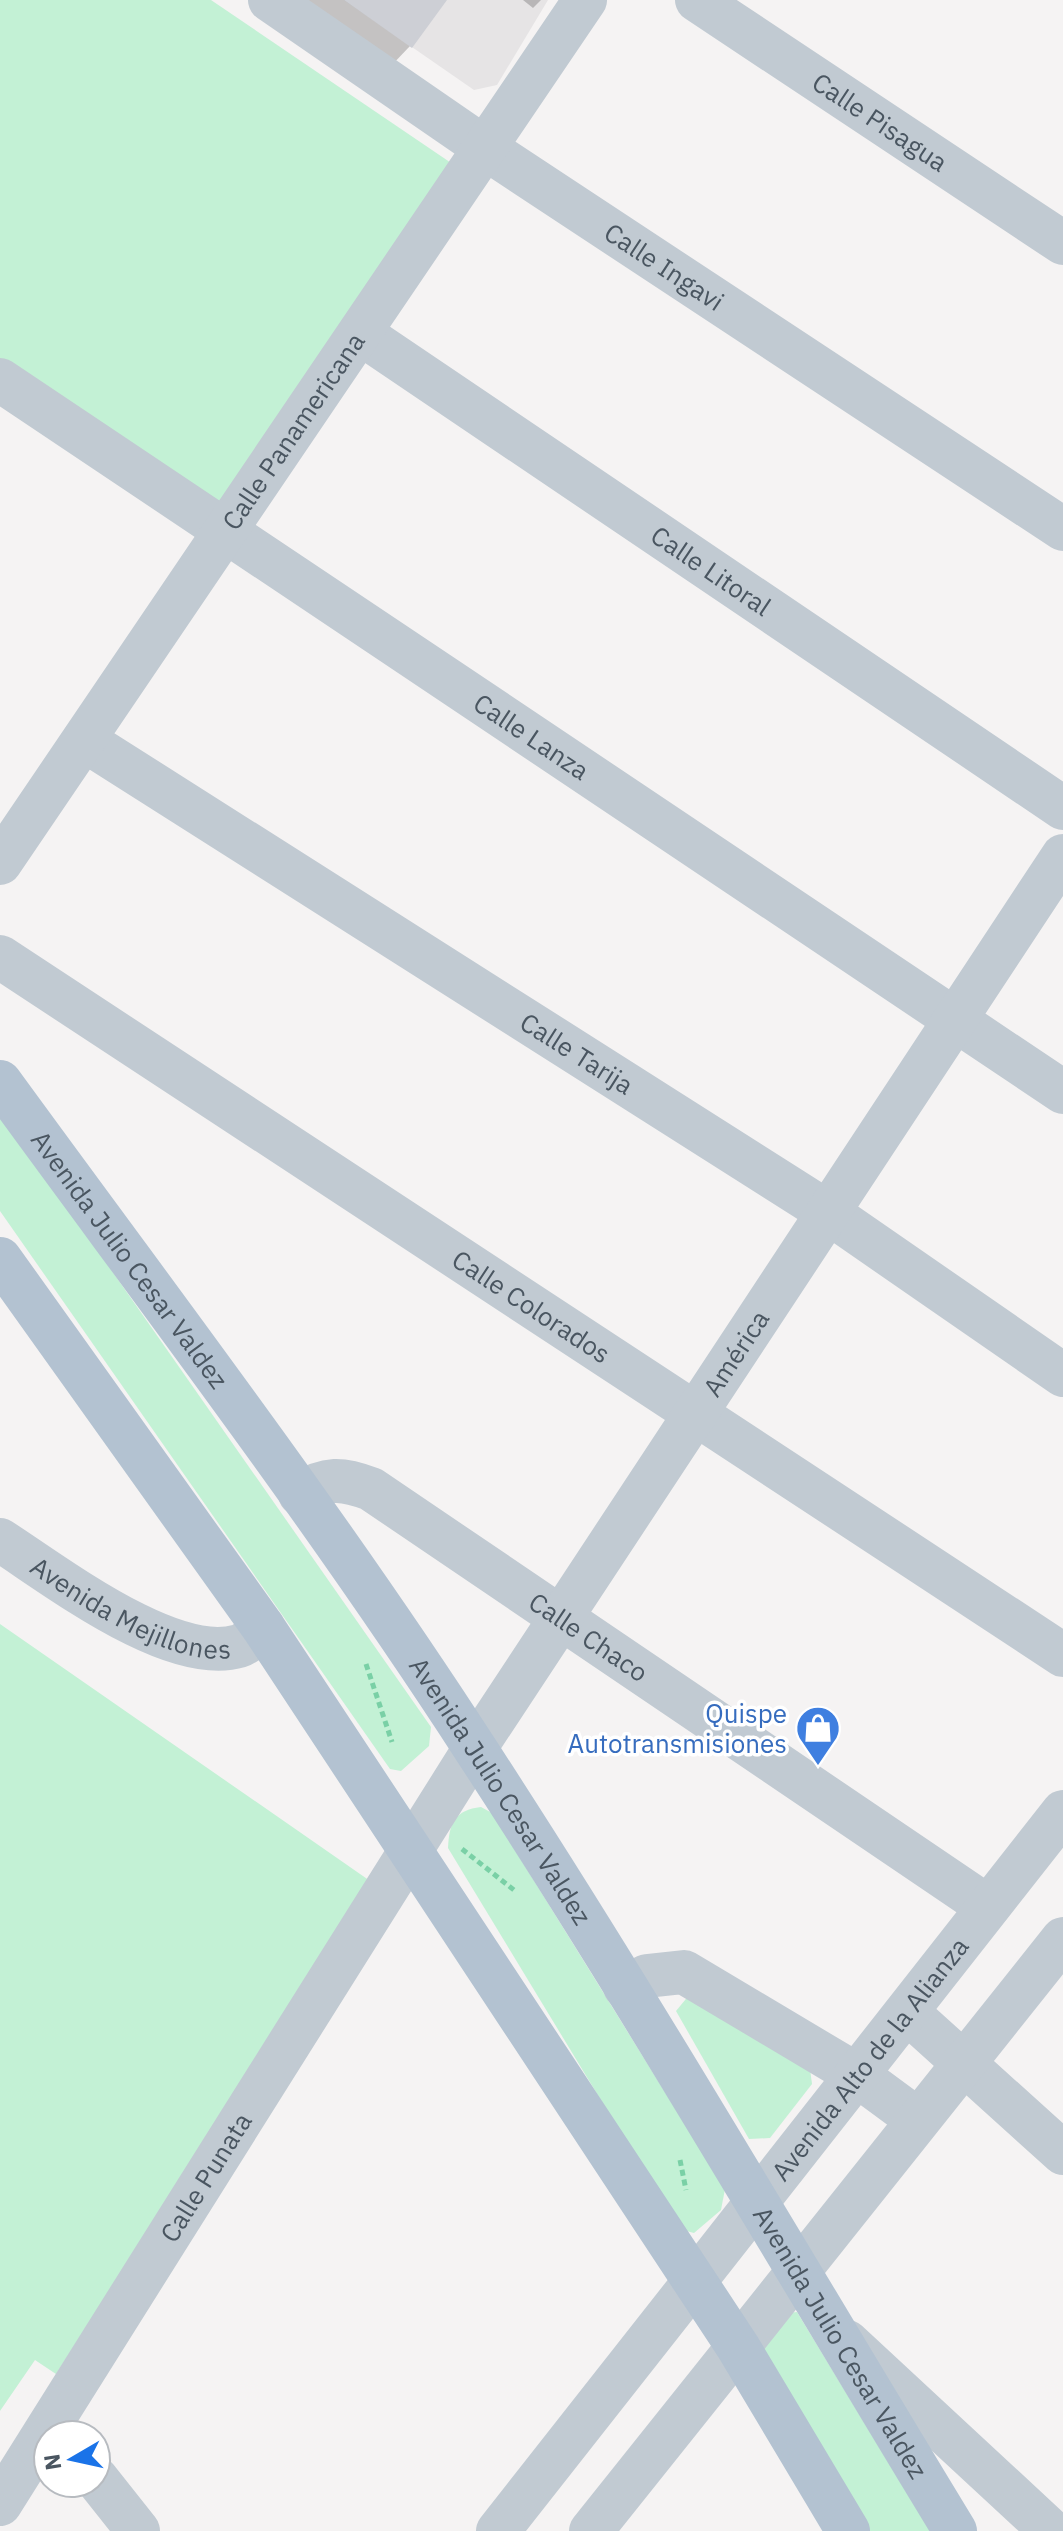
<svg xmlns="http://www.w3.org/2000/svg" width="1063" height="2531" font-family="'IBM Plex Sans',sans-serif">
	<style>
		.education { fill: #e6e4e5 }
		.green { fill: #c3f1d5 }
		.shadow { fill: #0003 }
		.building { fill: #cdcfd5 }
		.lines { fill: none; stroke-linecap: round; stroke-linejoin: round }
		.path { stroke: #7ad0a6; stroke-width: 5; stroke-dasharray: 6 4; stroke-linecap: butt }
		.minor { stroke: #c1cad2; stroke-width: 44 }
		.tertiary { stroke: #c1cad2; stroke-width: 44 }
		.primary { stroke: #b3c2d1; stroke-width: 44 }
		.labels { text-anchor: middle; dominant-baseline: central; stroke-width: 7; stroke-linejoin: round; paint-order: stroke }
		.street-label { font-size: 26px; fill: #4a5661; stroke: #fff }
		.shop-label { font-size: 26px; fill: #366cbe; stroke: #fff; text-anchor: end }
	</style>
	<rect width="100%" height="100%" fill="#f5f3f3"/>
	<polygon class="education" points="344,0 548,0 497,85 474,90"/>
	<g class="green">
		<polygon points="0,0 211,0 460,169 227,515 0,360"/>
		<polygon points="0,1111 431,1727 429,1746 401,1771 390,1769 0,1211"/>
		<polygon points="0,1624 373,1883 56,2374 35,2360 0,2411"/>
		<path d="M481,1807L492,1813L725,2189L721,2210L694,2233L679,2229L448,1848C449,1823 455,1810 481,1807Z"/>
		<polygon points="690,1994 810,2069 812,2084 770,2138 749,2139 676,2011"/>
		<polygon points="797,2312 930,2531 865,2531 759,2345 780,2314"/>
	</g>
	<g class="shadow">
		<polygon points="293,0 444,0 410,46 391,66"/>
		<polygon points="523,0 541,0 533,8"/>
	</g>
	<polygon class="building" points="344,0 447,0 412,48"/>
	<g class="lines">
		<g class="path">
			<polyline points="366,1664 392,1742"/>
			<polyline points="462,1849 514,1890"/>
			<polyline points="680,2160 686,2190"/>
		</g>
		<g class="minor">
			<path id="s1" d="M270,0L485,148L1063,529"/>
			<path id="s2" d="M697,0L1063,243"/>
			<path id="s3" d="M360,333L1063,808"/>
			<path id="s4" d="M0,380L1063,1092"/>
			<path id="s5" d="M84,740L829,1213L1063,1375"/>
			<path id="s6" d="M0,863L585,0"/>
			<path id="s7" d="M0,957L1063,1655"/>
			<path id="s8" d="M300,1494C326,1477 342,1478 371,1489L988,1907"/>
			<path id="s9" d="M0,1540C56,1576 172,1666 239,1646C248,1643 256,1633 263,1627"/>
			<polyline points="625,1987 647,1976 684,1972 857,2075 918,2120"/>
			<polyline points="907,2012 1063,2153"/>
			<polyline points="847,2342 1051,2531"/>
			<polyline points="96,2478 138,2531"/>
			<path id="s10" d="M0,2504L475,1748L1063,856"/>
			<polyline points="498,2531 694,2282"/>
			<polyline points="591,2531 738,2347"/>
		</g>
		<g class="tertiary">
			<path id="s11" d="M694,2282L1063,1812"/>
			<polyline points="738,2347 1063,1939"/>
		</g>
		<g class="primary">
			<path id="s12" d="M0,1082C161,1303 328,1521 476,1750C643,2006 796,2270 955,2531"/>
			<polyline points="0,1259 263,1627 738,2347 848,2531"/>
		</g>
	</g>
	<defs>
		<g id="shop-pin" transform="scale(2.3)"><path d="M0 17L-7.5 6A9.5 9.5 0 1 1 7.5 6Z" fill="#3f7fe0" stroke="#fff"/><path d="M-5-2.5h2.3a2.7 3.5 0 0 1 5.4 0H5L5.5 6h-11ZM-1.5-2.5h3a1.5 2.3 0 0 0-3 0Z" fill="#fff"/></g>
	</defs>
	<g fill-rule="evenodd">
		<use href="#shop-pin" x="818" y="1728"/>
	</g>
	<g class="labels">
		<g class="street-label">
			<text stroke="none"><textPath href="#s2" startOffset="220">Calle Pisagua</textPath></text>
			<text stroke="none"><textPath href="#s1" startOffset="476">Calle Ingavi</textPath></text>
			<text stroke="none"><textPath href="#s6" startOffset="522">Calle Panamericana</textPath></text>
			<text stroke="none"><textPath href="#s3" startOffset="424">Calle Litoral</textPath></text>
			<text stroke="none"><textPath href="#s4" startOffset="640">Calle Lanza</textPath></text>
			<text stroke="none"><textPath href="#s5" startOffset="584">Calle Tarija</textPath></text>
			<text stroke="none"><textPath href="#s12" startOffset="220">Avenida Julio Cesar Valdez</textPath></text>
			<text stroke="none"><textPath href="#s7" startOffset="636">Calle Colorados</textPath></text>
			<text stroke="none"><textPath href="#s10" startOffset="1366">América</textPath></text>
			<text stroke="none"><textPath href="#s9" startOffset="150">Avenida Mejillones</textPath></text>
			<text stroke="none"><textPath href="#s8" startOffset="338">Calle Chaco</textPath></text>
			<text stroke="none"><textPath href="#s12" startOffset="868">Avenida Julio Cesar Valdez</textPath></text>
			<text stroke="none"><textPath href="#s11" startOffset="284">Avenida Alto de la Alianza</textPath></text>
			<text stroke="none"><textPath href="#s10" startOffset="386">Calle Punata</textPath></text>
			<text stroke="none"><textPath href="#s12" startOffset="1516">Avenida Julio Cesar Valdez</textPath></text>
		</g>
		<g class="shop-label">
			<text x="787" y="1713">Quispe<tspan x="787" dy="30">Autotransmisiones</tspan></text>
		</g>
	</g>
	<g transform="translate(72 2459) rotate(261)"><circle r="38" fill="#ffffff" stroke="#b7bbc0" stroke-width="2"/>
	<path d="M0-6L14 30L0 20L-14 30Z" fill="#1a73e8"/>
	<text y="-12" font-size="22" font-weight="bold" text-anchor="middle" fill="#4a5661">N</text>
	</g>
</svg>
